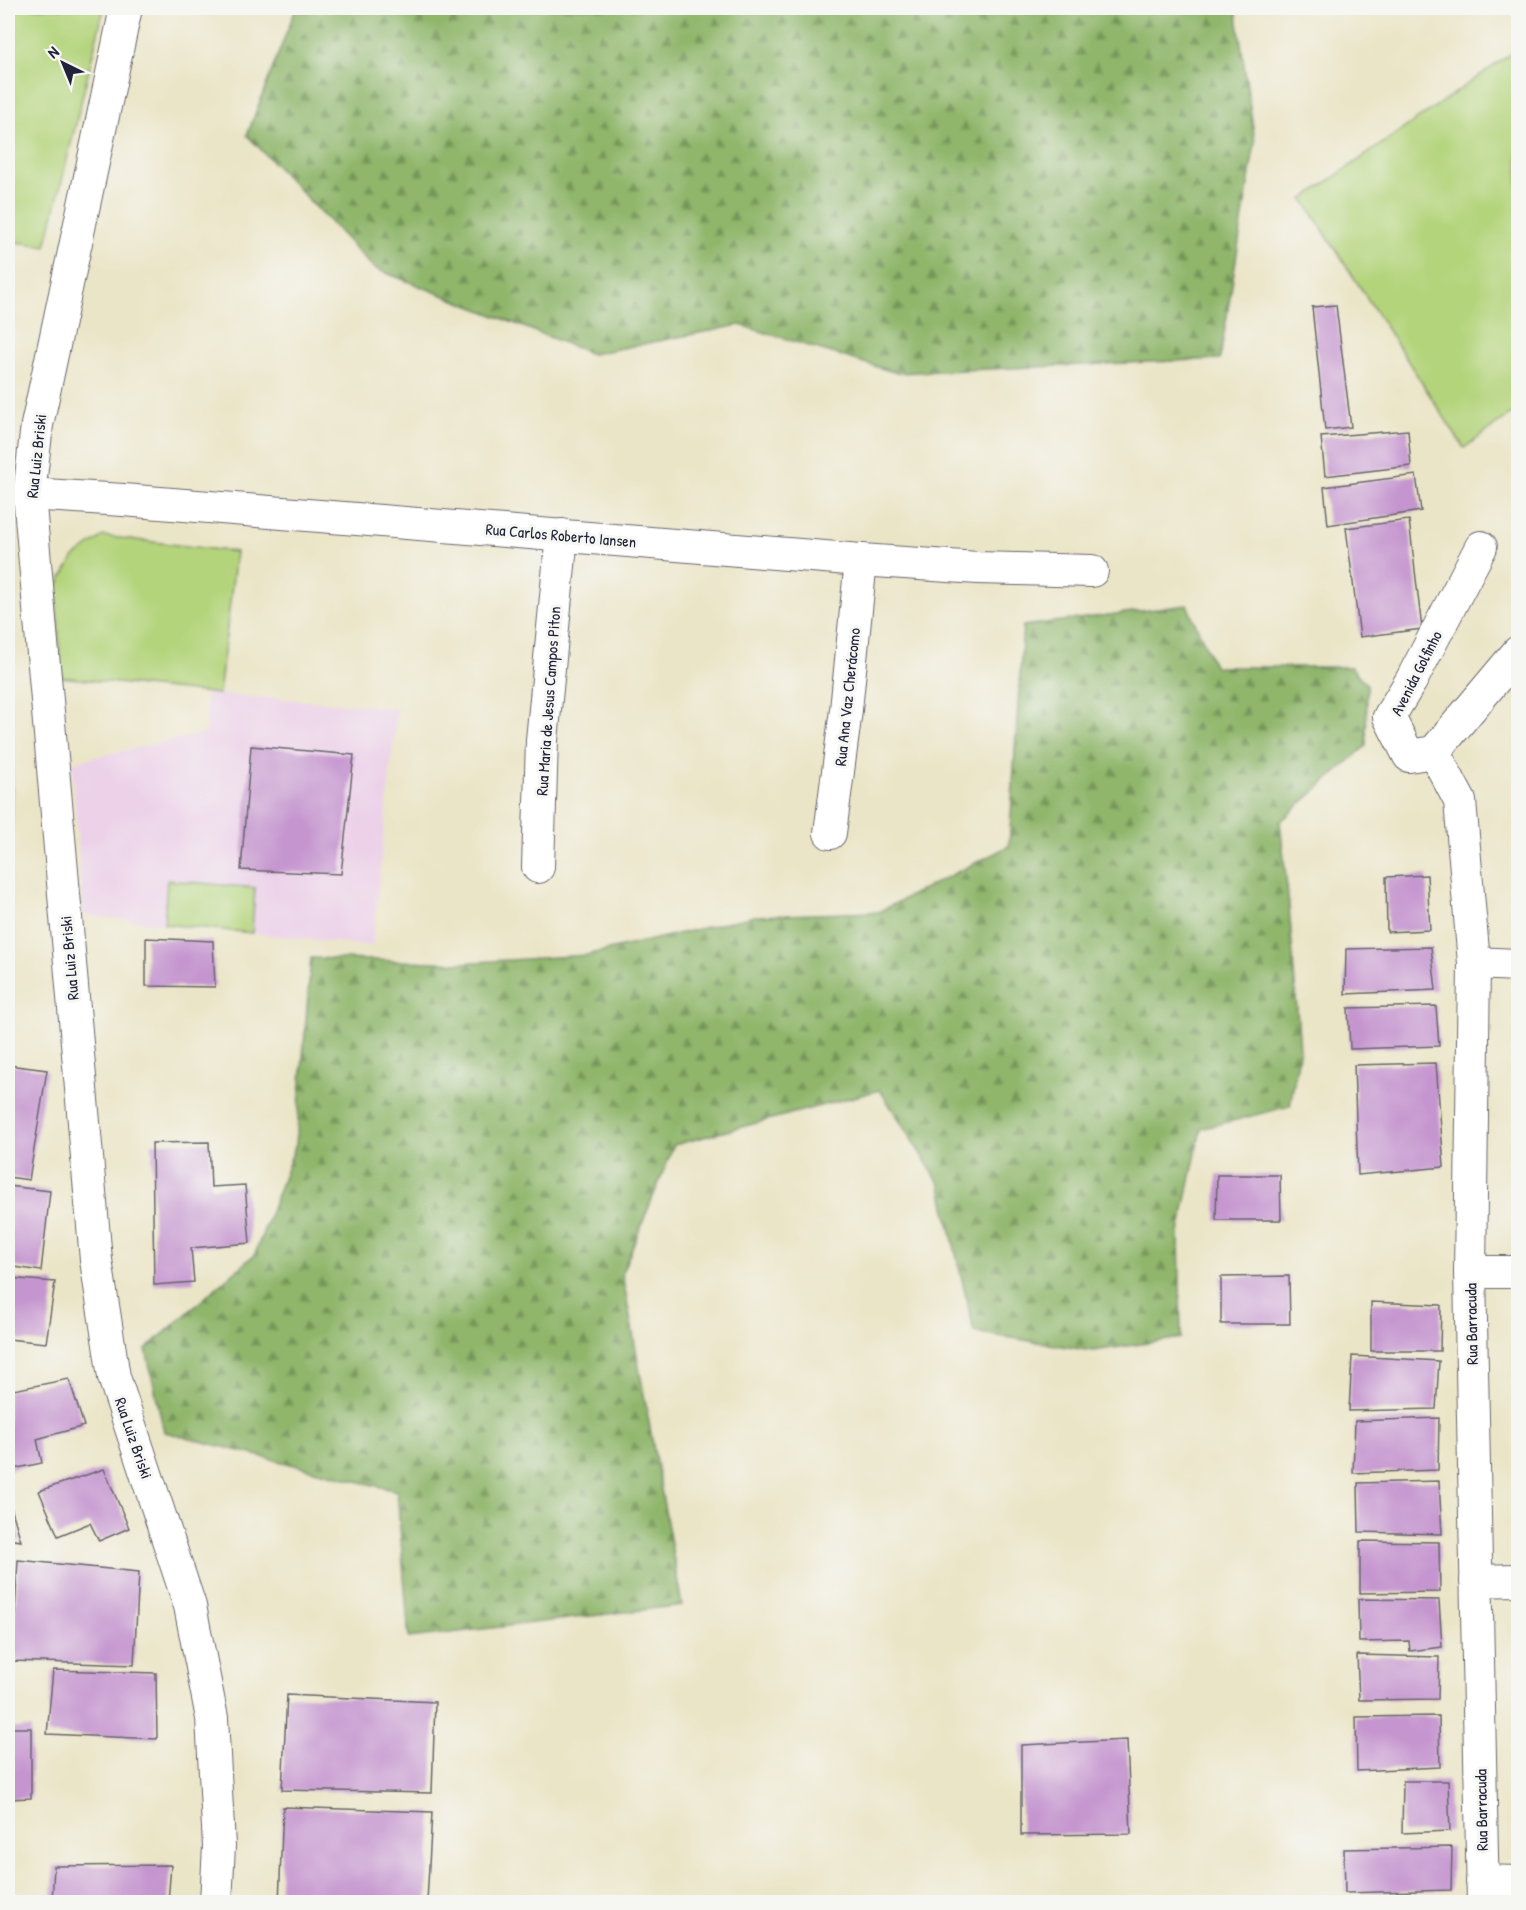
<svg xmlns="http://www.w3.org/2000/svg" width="1526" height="1910" font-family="'Patrick Hand',sans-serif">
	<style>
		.built { fill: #ecd1e9 }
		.green { fill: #b4d47b; stroke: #6b7b5b; stroke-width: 1.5 }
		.forest { fill: url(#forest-firs); stroke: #586c53; stroke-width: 1.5 }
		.building { fill: #c595cf }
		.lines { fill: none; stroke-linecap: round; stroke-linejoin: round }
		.street-casing { stroke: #68666c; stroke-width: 34 }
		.street { stroke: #fff; stroke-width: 32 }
		.labels { text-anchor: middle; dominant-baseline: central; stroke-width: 6; stroke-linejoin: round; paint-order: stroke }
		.street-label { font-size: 16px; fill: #22223b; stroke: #f6f6f2 }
	</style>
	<defs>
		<pattern id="forest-firs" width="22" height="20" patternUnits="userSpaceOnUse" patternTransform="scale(1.5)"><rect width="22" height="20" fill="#8fb66b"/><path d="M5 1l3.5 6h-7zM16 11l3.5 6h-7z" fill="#749459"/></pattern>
	</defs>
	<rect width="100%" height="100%" fill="#f6f6f2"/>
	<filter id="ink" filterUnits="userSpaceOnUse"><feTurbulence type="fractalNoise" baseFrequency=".0167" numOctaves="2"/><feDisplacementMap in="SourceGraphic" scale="12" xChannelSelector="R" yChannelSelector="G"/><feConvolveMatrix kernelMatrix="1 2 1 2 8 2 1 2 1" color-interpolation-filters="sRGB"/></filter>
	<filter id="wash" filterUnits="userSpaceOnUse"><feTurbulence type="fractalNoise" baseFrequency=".008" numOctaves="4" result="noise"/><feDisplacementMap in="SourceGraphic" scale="24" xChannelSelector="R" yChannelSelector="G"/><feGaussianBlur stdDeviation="1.35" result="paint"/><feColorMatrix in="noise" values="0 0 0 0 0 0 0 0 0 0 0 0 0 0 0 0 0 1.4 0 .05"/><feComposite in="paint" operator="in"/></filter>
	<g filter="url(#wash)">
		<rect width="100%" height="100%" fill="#ebe5c7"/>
		<polygon class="built" points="206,693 397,708 372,946 83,915 72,762 206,733"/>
		<g class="green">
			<polygon points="8,8 104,8 46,246 8,241"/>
			<polygon points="1518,49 1518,409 1464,448 1303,199"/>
			<polygon points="103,536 236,552 219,694 61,677 56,588 74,557"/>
			<polygon points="167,880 255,888 252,933 164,924"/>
		</g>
		<g class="forest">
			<polygon points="296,8 1236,8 1255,142 1220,359 897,373 740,325 592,354 374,268 247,135"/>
			<polygon points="1187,605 1215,667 1351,667 1367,685 1366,746 1280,822 1289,906 1300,1049 1290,1106 1201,1129 1179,1233 1181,1338 1093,1351 974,1332 940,1184 880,1090 674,1145 622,1273 682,1605 409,1638 397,1491 164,1432 146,1349 255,1254 296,1144 311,958 462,963 587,955 754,916 878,912 1009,846 1023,626"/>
		</g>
		<g id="blocks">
			<g class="building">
				<polygon points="1336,305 1351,427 1325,430 1312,307"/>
				<polygon points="1408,430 1411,466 1325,476 1321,437"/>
				<polygon points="1416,475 1421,511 1328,525 1324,487"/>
				<polygon points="1409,520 1422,629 1360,637 1346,528"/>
				<polygon points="251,746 354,755 341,874 241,870"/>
				<polygon points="8,747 13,748 12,833 8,832"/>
				<polygon points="1427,875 1430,930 1387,932 1386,877"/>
				<polygon points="146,938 213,941 215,987 146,986"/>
				<polygon points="1431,947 1436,990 1345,994 1346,949"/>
				<polygon points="1436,1006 1439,1046 1350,1049 1348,1008"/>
				<polygon points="1436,1063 1444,1167 1358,1175 1354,1065"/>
				<polygon points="8,1065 47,1070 29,1180 8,1177"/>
				<polygon points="209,1142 211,1187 245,1185 250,1243 191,1248 194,1282 154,1285 152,1143"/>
				<polygon points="1217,1175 1280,1175 1281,1220 1216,1220"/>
				<polygon points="8,1186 50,1191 41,1271 8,1266"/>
				<polygon points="1289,1276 1290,1324 1221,1324 1221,1277"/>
				<polygon points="8,1278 55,1282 46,1343 8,1339"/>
				<polygon points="1371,1302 1441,1305 1440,1351 1371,1351"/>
				<polygon points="1352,1356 1439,1361 1436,1409 1349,1411"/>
				<polygon points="69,1379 84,1426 37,1439 42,1463 8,1470 8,1391"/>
				<polygon points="1439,1418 1438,1470 1353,1473 1355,1421"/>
				<polygon points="104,1469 129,1528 99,1541 90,1523 58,1536 39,1491"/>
				<polygon points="1439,1481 1442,1534 1359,1532 1358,1483"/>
				<polygon points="8,1497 21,1541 8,1539"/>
				<polygon points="1360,1541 1439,1542 1440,1592 1360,1593"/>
				<polygon points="18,1560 139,1572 134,1665 12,1661"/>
				<polygon points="1358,1599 1439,1600 1442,1647 1410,1651 1409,1641 1359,1642"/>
				<polygon points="1357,1655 1439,1657 1438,1699 1359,1700"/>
				<polygon points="53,1670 156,1673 157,1739 47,1734"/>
				<polygon points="287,1695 435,1702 432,1793 282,1790"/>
				<polygon points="1439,1716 1440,1767 1357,1771 1356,1717"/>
				<polygon points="8,1728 31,1728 31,1798 8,1799"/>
				<polygon points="1127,1740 1131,1834 1021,1835 1021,1745"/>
				<polygon points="1403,1781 1448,1781 1450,1831 1402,1833"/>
				<polygon points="283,1807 432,1812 427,1902 279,1902"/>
				<polygon points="1452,1847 1451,1890 1345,1893 1344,1849"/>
				<polygon points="171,1865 168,1902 52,1902 54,1866"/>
			</g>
		</g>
	</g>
	<g filter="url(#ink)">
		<use href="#blocks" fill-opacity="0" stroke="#68666c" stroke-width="1.5"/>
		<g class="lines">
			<g class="street-casing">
				<g id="street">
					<polyline points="126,8 37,425 29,494 96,1260 114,1377 190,1606 212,1718 219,1846 216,1902"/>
					<polyline points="29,494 123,500 861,560 978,568 1092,571"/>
					<polyline points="1481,547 1411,681 1389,717 1409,756 1434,752 1518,652"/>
					<polyline points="1434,752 1460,801 1474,963 1470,1272 1483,1902"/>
					<polyline points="830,833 846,710 861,560"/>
					<polyline points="538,867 542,740 562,535"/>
					<polyline points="1474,963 1518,965"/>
					<polyline points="1470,1272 1518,1272"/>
					<polyline points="1476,1581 1518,1580"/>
					<polyline points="1482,1881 1518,1882"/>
				</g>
			</g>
			<use href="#street" class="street"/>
		</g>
	</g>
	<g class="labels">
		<g class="street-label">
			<text transform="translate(36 456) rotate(-84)">Rua Luiz Briski</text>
			<text transform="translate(561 535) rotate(5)">Rua Carlos Roberto Iansen</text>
			<text transform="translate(1416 673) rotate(-63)">Avenida Golfinho</text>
			<text transform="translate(847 697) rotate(-84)">Rua Ana Vaz Cherácomo</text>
			<text transform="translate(548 701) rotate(-86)">Rua Maria de Jesus Campos Piton</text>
			<text transform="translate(69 958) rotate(-95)">Rua Luiz Briski</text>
			<text transform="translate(1471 1324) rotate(-91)">Rua Barracuda</text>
			<text transform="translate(134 1438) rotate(71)">Rua Luiz Briski</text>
			<text transform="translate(1481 1810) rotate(-91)">Rua Barracuda</text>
		</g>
	</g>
	<rect width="1526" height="1910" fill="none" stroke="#f6f6f2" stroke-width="30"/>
	<g transform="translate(63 63) rotate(317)" stroke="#f6f6f2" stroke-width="4.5" paint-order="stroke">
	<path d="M0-4.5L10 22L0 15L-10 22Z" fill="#22223b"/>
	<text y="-9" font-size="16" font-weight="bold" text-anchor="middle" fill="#22223b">N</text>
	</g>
</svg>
